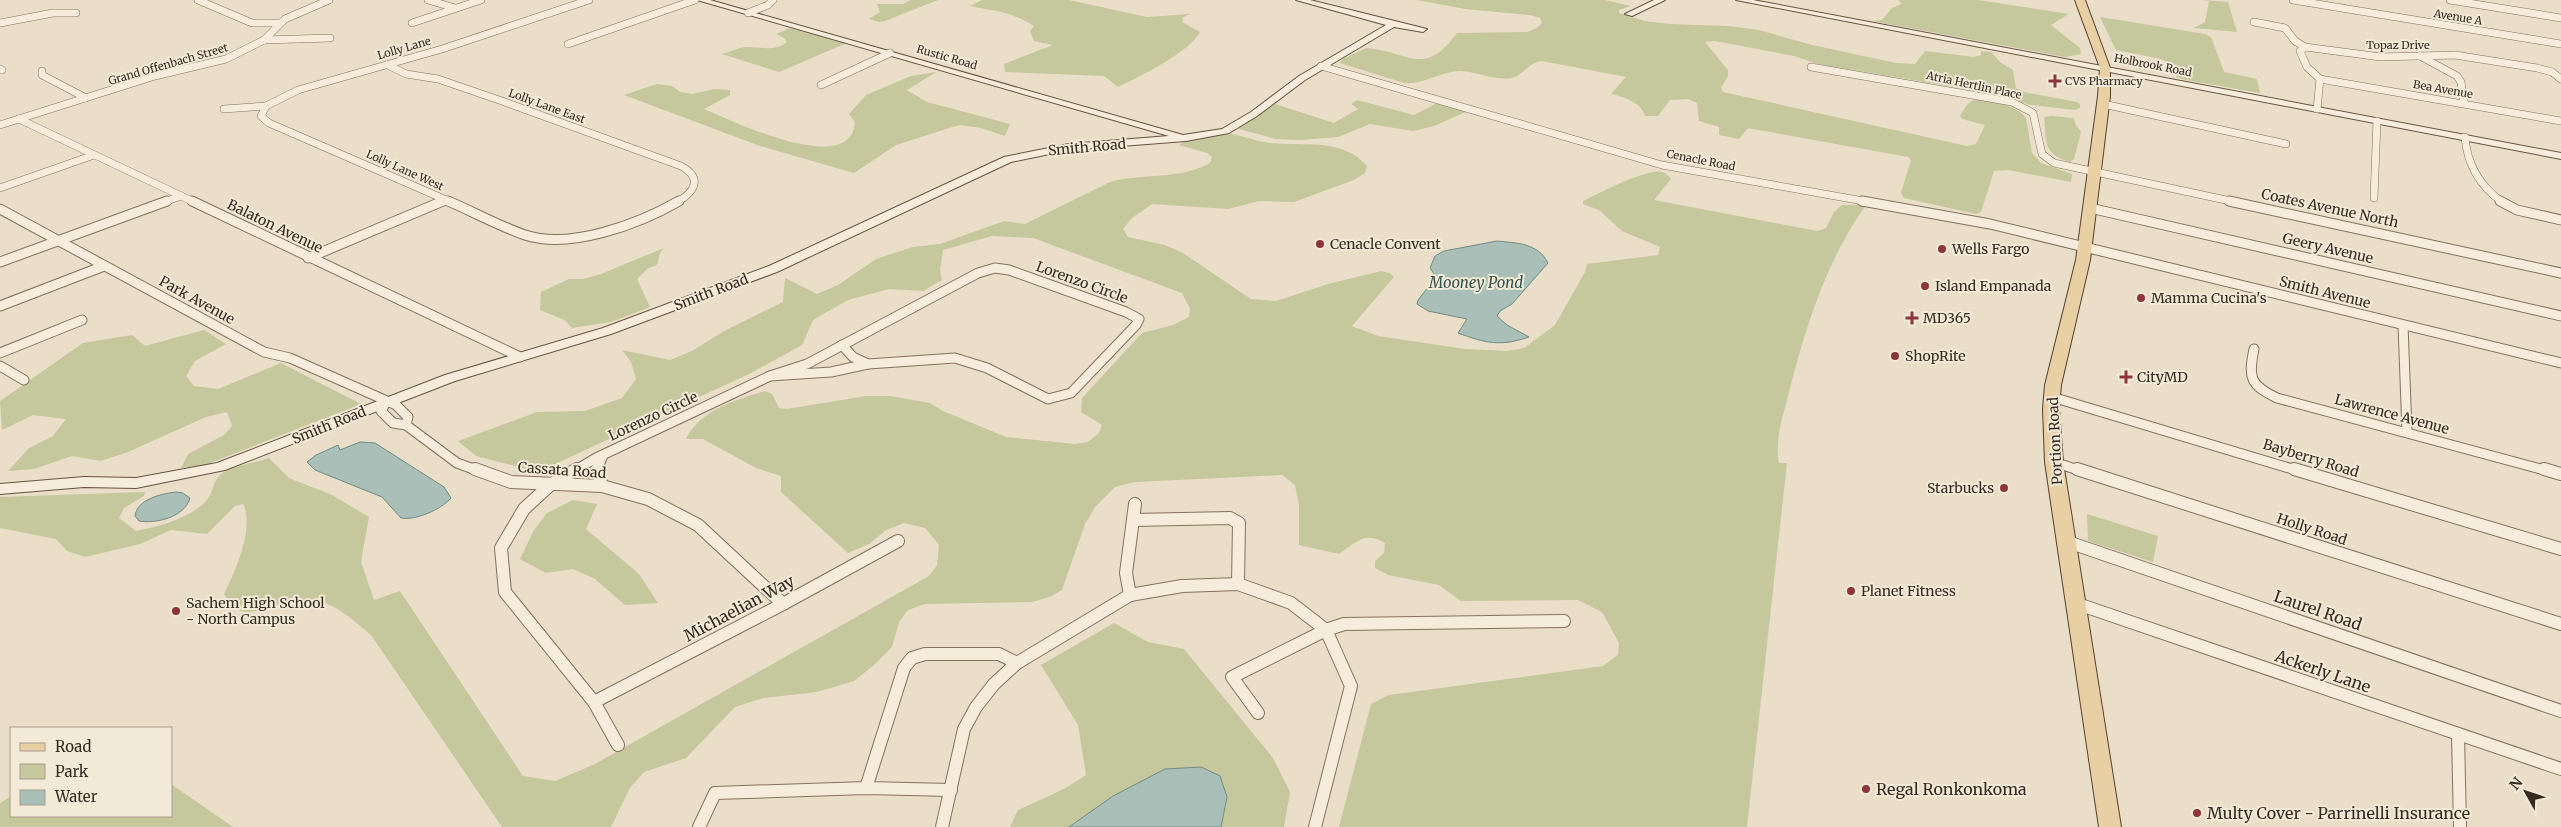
<svg xmlns="http://www.w3.org/2000/svg" width="2561" height="827" font-family="Merriweather,serif">
	<style>
		.green { fill: #c5c79d }
		.water { fill: #a9bfb7; stroke: #708c84 }
		.lines { fill: none; stroke-linecap: round; stroke-linejoin: round }
		.street-far2-casing { stroke: #84715f; stroke-width: 8 }
		.street-far1-casing { stroke: #84715f; stroke-width: 11 }
		.street-casing { stroke: #84715f; stroke-width: 14 }
		.secondary-casing { stroke: #665242; stroke-width: 2 }
		.primary-casing { stroke: #534033; stroke-width: 2 }
		.street-far2 { stroke: #f6ecdb; stroke-width: 7 }
		.street-far1 { stroke: #f6ecdb; stroke-width: 9 }
		.street { stroke: #f6ecdb; stroke-width: 12 }
		.secondary { fill: #f6ecdb; fill-rule: evenodd }
		.primary { fill: #e9cfa4; fill-rule: evenodd }
		.poi-dot { fill: #8d353b; stroke: #f2e9d7; stroke-width: 2 }
		.labels { text-anchor: middle; dominant-baseline: central; stroke-width: 4; stroke-linejoin: round; paint-order: stroke }
		.far-street-label { font-size: 11px; fill: #362a21; stroke: #f2e9d7 }
		.far-poi-label { font-size: 11px; fill: #362a21; stroke: #f2e9d7; text-anchor: start }
		.street-label { font-size: 14px; fill: #362a21; stroke: #f2e9d7 }
		.poi-label { font-size: 14px; fill: #362a21; stroke: #f2e9d7; text-anchor: start }
		.water-label { font-size: 15px; font-style: italic; fill: #325450; stroke: #f2e9d7 }
		.near-street-label { font-size: 16px; fill: #362a21; stroke: #f2e9d7 }
		.near-poi-label { font-size: 16px; fill: #362a21; stroke: #f2e9d7; text-anchor: start }
	</style>
	<rect width="100%" height="100%" fill="#eadec8"/>
	<g class="green">
		<polygon points="911,0 938,0 885,21 879,22 869,19 880,12 877,4 903,4"/>
		<path d="M982,0H1069L1147,17L1190,14L1183,17L1182,22L1200,32C1190,52 1139,77 1118,87L1104,76L1005,72L1004,64L1053,45L1034,41L1030,31L1034,26C1008,10 997,12 970,6Z"/>
		<path d="M1417,0H1605L1630,6L1619,10V13L1645,21L1669,24L1729,26L1759,30L1812,45L1896,63L1915,64L1925,51L1974,57L1981,55V51L1991,52L2000,62L2013,70L2016,88L2024,92L2077,102L2080,104V108L2075,110L2031,105L1972,90L1818,64L1794,56L1715,41L1705,42L1728,70V76L1721,88L1723,92L1967,146L1976,144L1985,125L1962,119L1960,116C1963,111 1967,103 1972,101C1985,96 2019,106 2026,118L2032,153L2041,163L2072,174L2071,182L2008,170L1994,171L1981,212L1976,214L1904,198L1901,193L1911,160L1908,157L1748,128L1739,139L1719,135V127L1699,121L1697,103L1688,99L1670,100L1658,116H1645C1641,102 1624,97 1611,94L1626,77L1542,61C1528,62 1524,75 1512,78C1495,81 1478,72 1461,71C1441,71 1424,85 1404,83L1340,63L1343,59L1366,48C1409,51 1423,79 1457,33L1527,32L1537,28L1542,23L1540,18L1530,15L1465,9Z"/>
		<polygon points="1898,0 1978,0 2069,14 2051,25 2080,48 2081,54 2065,57 1872,21 1882,20 1892,8 1902,4"/>
		<polygon points="2203,0 2228,2 2237,32 2194,28 2205,22 2209,1"/>
		<polygon points="2100,17 2205,34 2211,37 2224,72 2257,79 2260,93 2186,80 2176,77 2177,68 2161,59 2116,50"/>
		<path d="M790,28L847,43L779,72L722,54C730,52 737,48 745,47C761,46 773,53 787,42L784,38L776,34Z"/>
		<path d="M936,72L907,90L927,102L1010,124L1005,136L981,128L959,125L896,145L854,173L760,146L624,95L657,84L672,86L680,92L692,94L715,89L730,90V95L704,109C733,121 831,169 852,134C854,131 854,126 855,122L849,114L866,95L911,76Z"/>
		<polygon points="1357,100 1414,115 1439,102 1468,111 1434,126 1413,131 1370,124 1338,137 1300,140 1276,139 1236,128 1275,104 1334,123 1358,109 1351,104"/>
		<path d="M2051,116L2074,118L2076,125L2081,132L2074,159L2070,162C2042,153 2047,143 2044,117Z"/>
		<path d="M1227,133C1241,135 1255,141 1269,143C1302,147 1342,137 1367,166L1365,173L1354,180L1294,202L1259,201L1228,209L1152,204L1132,218L1123,229L1128,237L1165,245L1183,253L1251,299L1276,301L1328,284L1381,271L1390,273L1394,277L1352,326L1378,336L1465,349L1507,351L1524,348L1555,325L1585,272L1587,264L1658,255L1660,247L1622,231L1599,210L1583,204V201C1598,194 1647,168 1662,172C1665,173 1669,176 1671,179L1654,200L1817,231L1826,228L1834,212L1842,205H1866C1826,261 1806,326 1789,392C1784,413 1774,440 1779,463H1787L1747,827H1339L1371,704L1389,695L1603,666L1618,655L1619,643L1602,612L1578,600L1461,601L1439,585L1388,575L1375,568V561L1384,553L1385,543C1364,531 1357,542 1339,554L1299,545V506L1295,485L1282,475L1135,482L1115,487L1095,507L1085,524L1062,590L1050,597L1032,602L925,604L908,610L899,622L892,647L874,665L854,681L817,692L763,698L735,707L686,758L644,772L630,788L611,827H502L371,635C353,620 335,602 311,600C288,598 268,611 247,612C236,612 229,602 224,594C235,572 255,527 243,504L235,506L207,534L171,530L140,544L85,557L67,551L56,539L0,528V497L145,492L144,496L124,508L119,518L136,531C158,527 196,517 209,497C214,489 213,481 221,474C234,465 255,463 269,458L289,478L332,495L369,517L361,562L374,600L400,591L523,776L555,781L595,764L929,576L937,565L939,545L925,528L904,523L886,530L869,544L848,553L781,492V476L756,468L703,439H686C700,410 736,400 765,391L772,394L779,408L787,409L866,396H890L930,403L943,411L1006,437L1075,444L1088,442L1099,433L1102,425L1081,412L1082,398L1142,333L1173,325L1189,317L1190,309L1182,293L1033,238L992,236L943,250L940,270L942,280L923,291L889,289L848,300L813,320L802,345L751,373L538,472L476,456L458,441L537,412L585,411L622,398L636,379L631,362L622,350L670,360L692,351L724,331L783,302L785,278L817,294L838,285L876,259L913,247L940,244L1004,221L1025,224L1110,182C1142,173 1180,180 1210,163L1212,157L1207,153L1179,145L1185,141Z"/>
		<polygon points="664,248 660,253 657,265 647,269 637,279 650,307 611,322 572,328 565,320 540,310 541,292 569,279 583,279 601,274"/>
		<polygon points="204,330 226,344 195,361 186,376 194,386 218,389 281,363 361,404 205,465 181,468 188,454 224,435 232,426 227,412 206,417 128,452 101,461 72,456 34,469 8,471 29,448 53,436 66,419 33,415 2,430 0,401 83,343 132,335 145,346"/>
		<polygon points="573,500 597,504 586,529 639,574 658,603 625,605 595,579 573,569 546,573 520,559 534,530 547,513"/>
		<polygon points="2087,514 2158,536 2153,562 2088,541"/>
		<polygon points="1114,623 1148,642 1184,649 1273,758 1290,792 1284,827 1221,827 1227,797 1113,796 1069,827 1010,827 1018,810 1064,789 1086,775 1078,725 1041,665"/>
		<polygon points="171,784 233,827 0,827 0,803 11,796 11,816 171,816"/>
	</g>
	<g class="water">
		<path d="M1497,241C1517,243 1538,243 1548,263L1512,304L1500,311L1497,316L1507,325L1529,337C1500,347 1485,343 1458,333L1467,319L1428,311L1417,304L1418,300L1436,277L1430,268L1435,256L1444,251Z"/>
		<path d="M360,442L375,443L444,487L451,498C442,509 415,521 401,518L382,497L315,470L307,462L316,455L338,445L340,450Z"/>
		<path d="M176,492L183,493L190,498C185,517 156,524 139,521L135,516C137,499 161,494 176,492Z"/>
		<polygon points="1201,767 1220,776 1227,797 1221,827 1069,827 1113,796 1165,769"/>
	</g>
	<g class="lines">
		<g class="street-far2-casing">
			<g id="street-far2">
				<polyline points="198,0 252,23 279,23"/>
				<polyline points="428,0 455,8"/>
				<polyline points="2293,0 2561,44"/>
				<polyline points="2450,0 2561,18"/>
				<polyline points="748,13 768,5 773,0"/>
				<polyline points="2254,22 2285,28 2295,41 2305,47"/>
				<polyline points="0,23 53,13 76,13"/>
				<polyline points="412,23 481,0"/>
				<polyline points="264,40 330,38"/>
				<polyline points="568,44 695,0"/>
				<polyline points="2420,56 2457,76 2461,82 2464,103"/>
				<path d="M388,65L406,74L438,79L502,101L681,166C703,178 695,192 677,202"/>
				<polyline points="1321,66 1662,165 1869,202"/>
				<polyline points="1811,67 2012,102 2033,113 2042,154 2054,163 2235,202"/>
				<polyline points="0,69 2,70"/>
				<polyline points="42,71 42,75 86,98"/>
				<polyline points="2320,79 2561,121"/>
				<polyline points="821,85 890,53"/>
				<polyline points="2103,104 2286,144"/>
				<polyline points="266,106 261,116 269,123 451,202"/>
				<polyline points="224,109 266,106 298,90 442,49 589,0"/>
				<polyline points="2317,109 2320,79 2307,67 2300,51 2305,47 2381,57 2455,55 2537,68 2552,72 2561,79"/>
				<polyline points="19,119 194,202"/>
				<polyline points="0,125 155,76 226,59 264,40 285,19 329,0"/>
				<path d="M2465,137C2467,164 2480,186 2502,202"/>
				<polyline points="0,188 94,155"/>
				<polyline points="2374,198 2377,121"/>
				<polyline points="164,202 181,196"/>
				<polyline points="440,202 445,200"/>
			</g>
		</g>
		<g class="street-far1-casing">
			<g id="street-far1">
				<polyline points="192,201 520,357"/>
				<path d="M448,201C474,212 499,226 525,235C570,250 639,224 679,201"/>
				<polyline points="1862,201 1990,224 2561,363"/>
				<polyline points="2229,201 2561,273"/>
				<polyline points="2500,201 2517,210 2561,220"/>
				<polyline points="2090,208 2561,316"/>
				<polyline points="0,209 264,352 290,358 396,405 408,417 406,425"/>
				<polyline points="308,258 443,201"/>
				<polyline points="0,262 167,201"/>
				<polygon points="995,268 1009,270 1126,312 1139,319 1136,325 1071,393 1048,399 987,368 955,358 868,364 831,372 770,376 807,364 978,273"/>
				<polyline points="0,306 104,266"/>
				<polyline points="2403,325 2407,432"/>
				<polyline points="842,345 853,357 868,364"/>
				<path d="M2254,349C2248,378 2250,385 2277,398L2548,471"/>
				<polyline points="0,353 82,320"/>
				<polyline points="0,366 24,380"/>
				<polyline points="2052,397 2299,471"/>
				<polyline points="386,402 381,411 393,423 406,425 457,463 479,471"/>
				<polyline points="2054,462 2081,471"/>
				<polyline points="574,471 596,458 770,376"/>
				<polyline points="597,471 603,455"/>
			</g>
		</g>
		<g class="street-casing">
			<g id="street">
				<polyline points="475,469 511,482 602,486 648,499 698,525 783,604"/>
				<polyline points="577,469 550,485 524,509 501,548 505,592 594,702 618,745"/>
				<polyline points="597,469 602,486"/>
				<polyline points="2077,469 2561,624"/>
				<polyline points="2294,469 2561,549"/>
				<polyline points="2544,469 2561,474"/>
				<polyline points="1133,520 1230,518 1239,523 1238,584"/>
				<polyline points="2065,541 2561,711"/>
				<polyline points="1130,595 1126,573 1135,504"/>
				<polyline points="2075,603 2561,769"/>
				<polyline points="594,702 783,604 898,541"/>
				<polyline points="1258,713 1232,677 1326,630 1344,624 1564,621"/>
				<polyline points="2458,734 2460,827"/>
				<polyline points="866,788 904,668 912,658 925,654 999,654 1017,663"/>
				<polyline points="699,827 715,793 866,788 951,790"/>
				<polyline points="942,827 964,729 976,707 994,684 1017,663 1130,595 1182,586 1238,584 1291,603 1326,630 1351,686 1315,827"/>
			</g>
		</g>
		<g class="secondary-casing">
			<g id="secondary">
				<polygon points="697,0 710,0 1183,135 1222,129 1251,112 1299,76 1386,25 1296,0 1310,0 1427,29 1423,32 1394,27 1305,80 1257,116 1229,133 1186,141 1069,150 1011,162 777,272 611,334 455,381 225,470 136,488 84,487 0,494 0,484 84,477 136,478 217,463 445,375 603,328 769,266 1004,157 1069,144 1169,136"/>
				<polygon points="1654,0 1665,0 1632,16 1625,14"/>
				<polygon points="1736,0 1753,0 2561,153 2561,159"/>
			</g>
		</g>
		<g class="primary-casing">
			<polygon id="primary" points="2075,0 2085,0 2110,68 2110,96 2090,260 2061,385 2059,409 2063,462 2121,827 2099,827 2045,462 2043,409 2045,385 2076,260 2098,96 2100,68"/>
		</g>
		<use href="#street-far2" class="street-far2"/>
		<use href="#street-far1" class="street-far1"/>
		<use href="#street" class="street"/>
		<use href="#secondary" class="secondary"/>
		<use href="#primary" class="primary"/>
	</g>
	<g class="poi-dot">
		<path d="M2052.5 73.5h5v5h5v5h-5v5h-5v-5h-5v-5h5z"/>
		<circle cx="1320" cy="244" r="5"/>
		<circle cx="1942" cy="249" r="5"/>
		<circle cx="1925" cy="286" r="5"/>
		<circle cx="2141" cy="298" r="5"/>
		<path d="M1909.5 310.5h5v5h5v5h-5v5h-5v-5h-5v-5h5z"/>
		<circle cx="1895" cy="356" r="5"/>
		<path d="M2123.5 369.5h5v5h5v5h-5v5h-5v-5h-5v-5h5z"/>
		<circle cx="2004" cy="488" r="5"/>
		<circle cx="1851" cy="591" r="5"/>
		<circle cx="176" cy="611" r="5"/>
		<circle cx="1866" cy="789" r="5"/>
		<circle cx="2197" cy="813" r="5"/>
	</g>
	<g class="labels">
		<g class="far-street-label">
			<text transform="translate(2458 17) rotate(9)">Avenue A</text>
			<text x="2398" y="45">Topaz Drive</text>
			<text transform="translate(404 48) rotate(-16)">Lolly Lane</text>
			<text transform="translate(947 57) rotate(16)">Rustic Road</text>
			<text transform="translate(168 64) rotate(-16)">Grand Offenbach Street</text>
			<text transform="translate(2153 65) rotate(11)">Holbrook Road</text>
			<text transform="translate(1974 85) rotate(12)">Atria Hertlin Place</text>
			<text transform="translate(2443 89) rotate(10)">Bea Avenue</text>
			<text transform="translate(547 106) rotate(20)">Lolly Lane East</text>
			<text transform="translate(1701 160) rotate(11)">Cenacle Road</text>
			<text transform="translate(405 170) rotate(24)">Lolly Lane West</text>
		</g>
		<g class="far-poi-label">
			<text x="2065" y="81">CVS Pharmacy</text>
		</g>
		<g class="street-label">
			<text transform="translate(1087 147) rotate(-5)">Smith Road</text>
			<text transform="translate(2330 208) rotate(12)">Coates Avenue North</text>
			<text transform="translate(275 226) rotate(26)">Balaton Avenue</text>
			<text transform="translate(2328 248) rotate(13)">Geery Avenue</text>
			<text transform="translate(1082 282) rotate(20)">Lorenzo Circle</text>
			<text transform="translate(711 292) rotate(-21)">Smith Road</text>
			<text transform="translate(2325 292) rotate(14)">Smith Avenue</text>
			<text transform="translate(197 300) rotate(29)">Park Avenue</text>
			<text transform="translate(2392 414) rotate(15)">Lawrence Avenue</text>
			<text transform="translate(653 416) rotate(-25)">Lorenzo Circle</text>
			<text transform="translate(329 425) rotate(-22)">Smith Road</text>
			<text transform="translate(2055 441) rotate(-93)">Portion Road</text>
			<text transform="translate(2311 458) rotate(17)">Bayberry Road</text>
			<text transform="translate(562 470) rotate(4)">Cassata Road</text>
			<text transform="translate(2312 529) rotate(18)">Holly Road</text>
		</g>
		<g class="poi-label">
			<text x="1330" y="244">Cenacle Convent</text>
			<text x="1952" y="249">Wells Fargo</text>
			<text x="1935" y="286">Island Empanada</text>
			<text x="2151" y="298">Mamma Cucina's</text>
			<text x="1923" y="318">MD365</text>
			<text x="1905" y="356">ShopRite</text>
			<text x="2137" y="377">CityMD</text>
			<text x="1994" y="488" text-anchor="end">Starbucks</text>
			<text x="1861" y="591">Planet Fitness</text>
			<text x="186" y="603">Sachem High School<tspan x="186" dy="16">- North Campus</tspan></text>
		</g>
		<g class="water-label">
			<text x="1476" y="282">Mooney Pond</text>
		</g>
		<g class="near-street-label">
			<text transform="translate(739 608) rotate(-28)">Michaelian Way</text>
			<text transform="translate(2318 610) rotate(19)">Laurel Road</text>
			<text transform="translate(2323 671) rotate(19)">Ackerly Lane</text>
		</g>
		<g class="near-poi-label">
			<text x="1876" y="789">Regal Ronkonkoma</text>
			<text x="2207" y="813">Multy Cover - Parrinelli Insurance</text>
		</g>
	</g>
	<rect x="10" y="727" width="162" height="90" fill="#f2e9d7" stroke="#a79d8e"/>
	<rect x="20" y="743" width="25" height="8" fill="#e9cfa4" stroke="#a79d8e"/>
	<text x="55" y="752" font-size="15" fill="#362a21">Road</text>
	<rect x="20" y="764" width="25" height="15" fill="#c5c79d" stroke="#a79d8e"/>
	<text x="55" y="777" font-size="15" fill="#362a21">Park</text>
	<rect x="20" y="790" width="25" height="15" fill="#a9bfb7" stroke="#a79d8e"/>
	<text x="55" y="802" font-size="15" fill="#362a21">Water</text>
	<g transform="translate(2526 792) rotate(310)" stroke="#f2e9d7" stroke-width="4" paint-order="stroke">
	<path d="M0-4L9 19L0 12L-9 19Z" fill="#362a21"/>
	<text y="-8" font-size="14" font-weight="bold" text-anchor="middle" fill="#362a21">N</text>
	</g>
</svg>
